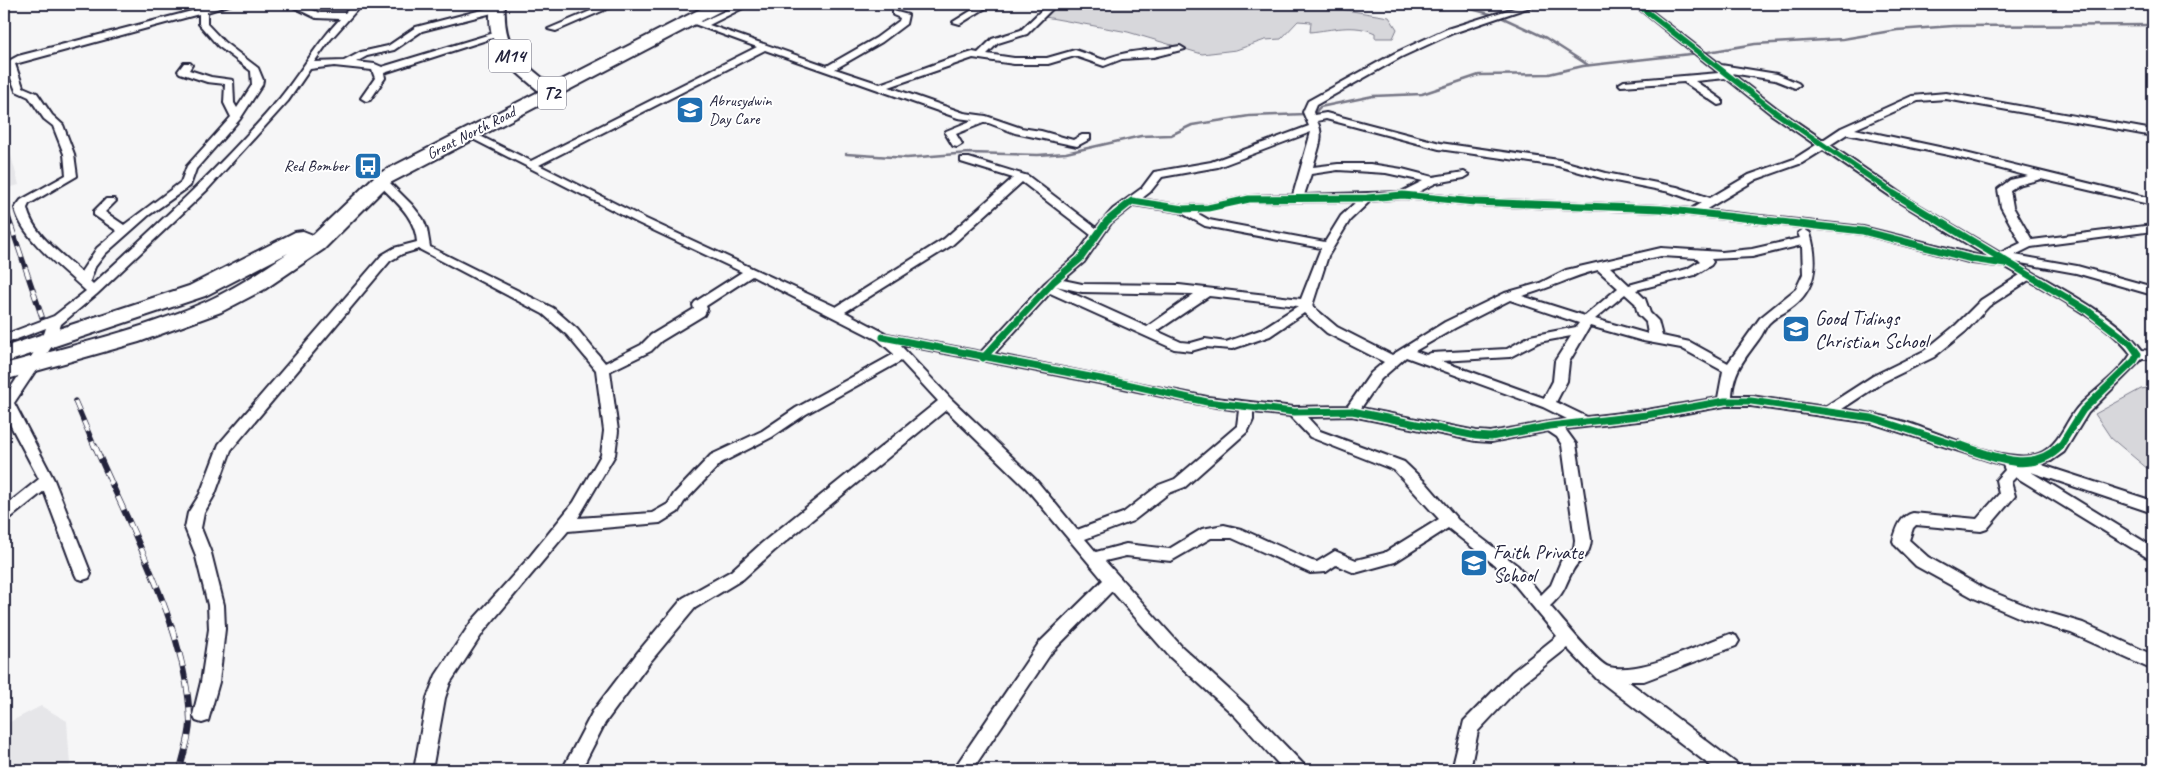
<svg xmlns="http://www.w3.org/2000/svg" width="2157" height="774" font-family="Caveat,sans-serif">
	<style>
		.built { fill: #e6e6e9 }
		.green { fill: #d7d7db; stroke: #7c7c8b }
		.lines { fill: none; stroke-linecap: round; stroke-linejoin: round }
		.stream { stroke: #767685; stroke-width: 2.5 }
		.street-casing { stroke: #22223b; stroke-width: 4 }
		.primary-casing { stroke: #22223b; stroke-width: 4 }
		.highway-casing { stroke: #22223b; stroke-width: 4 }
		.street { fill: #fff; fill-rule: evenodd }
		.primary { fill: #fff; fill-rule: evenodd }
		.highway { fill: #fff; fill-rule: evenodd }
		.rail-far1-casing { stroke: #22223b; stroke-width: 5.5 }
		.rail-casing { stroke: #22223b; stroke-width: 6 }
		.rail-far1 { stroke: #fff; stroke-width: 4; stroke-dasharray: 11; stroke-linecap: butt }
		.rail { stroke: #fff; stroke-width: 4.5; stroke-dasharray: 14; stroke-linecap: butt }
		.cycleway-far2-casing { stroke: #fff; stroke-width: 8 }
		.cycleway-far1-casing { stroke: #fff; stroke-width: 10 }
		.cycleway-casing { stroke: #fff; stroke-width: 12 }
		.cycleway-far2 { stroke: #00873e; stroke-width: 5.5 }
		.cycleway-far1 { stroke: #00873e; stroke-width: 7 }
		.cycleway { stroke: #00873e; stroke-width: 9 }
		.labels { text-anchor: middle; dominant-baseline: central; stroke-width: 4; stroke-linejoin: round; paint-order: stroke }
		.far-poi-label { font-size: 16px; fill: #22223b; stroke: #fff; text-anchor: start }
		.far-street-label { font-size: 16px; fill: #22223b; stroke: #fff }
		.shield { fill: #fff; stroke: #646476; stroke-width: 1 }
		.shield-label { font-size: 19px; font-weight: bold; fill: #22223b }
		.poi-label { font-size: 20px; fill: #22223b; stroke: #fff; text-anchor: start }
	</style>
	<rect width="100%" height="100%" fill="#f6f6f7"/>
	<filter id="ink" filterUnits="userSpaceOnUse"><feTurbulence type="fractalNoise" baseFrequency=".02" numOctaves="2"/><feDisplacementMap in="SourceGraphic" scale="10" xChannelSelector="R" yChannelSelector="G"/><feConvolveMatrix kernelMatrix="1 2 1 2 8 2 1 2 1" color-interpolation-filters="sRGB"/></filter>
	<g filter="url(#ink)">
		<g class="built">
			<polygon points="4,130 19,185 4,189"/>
			<polygon points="41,706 67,721 70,765 69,770 4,770 4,725"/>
		</g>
		<g class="green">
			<path d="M1075,4H1309L1389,17L1397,29L1393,38H1375V33C1354,23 1332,30 1310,32L1311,22L1298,21L1281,39L1265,40L1236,50L1202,54L1128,32L1045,17L1055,6Z"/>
			<polygon points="2153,387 2153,470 2149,470 2111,438 2095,414 2141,389"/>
		</g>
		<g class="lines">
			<g class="stream">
				<polyline points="1452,4 1498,16"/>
				<polyline points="1503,18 1546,38 1588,65"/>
				<polyline points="1313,115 1320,107 1373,96 1422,94 1479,75 1549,74 1583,66 1708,52 1755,44 1843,39 1897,30 1953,26 2153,25"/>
				<polyline points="846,154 907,158 969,153 1038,155 1066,153 1141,136 1171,135 1192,125 1249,116 1306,114"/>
			</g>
			<g class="street-casing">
				<g id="street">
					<path d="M219,4H232L207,12V24L224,42L258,68L263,80L262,85L240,119L196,169L190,186L149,215L105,254L95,267L90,281L93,284C158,224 223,165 280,98C301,72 317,43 340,19L316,18L287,4H298L320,13H345L353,4H362L330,40L314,62L344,61L361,52L388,46L416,27L497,6L500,7V11L422,31L394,50L367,56L356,62L375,64L382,67L494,33L502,35L384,73L385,78L370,100L366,101L361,98L375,78L372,70L334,66L310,69L288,101L207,190L97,294L61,324L56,340L14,403L54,480L91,574L89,578L83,580L77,578L75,574L44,491L9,519L4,521V507L39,479L4,413V398L42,340L46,328L4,344V335L54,316L86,291C64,270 21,238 15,208L21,200L66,175L64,154L53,126L44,119L29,97L16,91L5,63L18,56ZM199,14V24L218,46L251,71L252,85L237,108L234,103L233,80L211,77L189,70L192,65L190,63H184L178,71L180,73L207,82L225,84L224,103L231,117L187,166L181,182L124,225L105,212L116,201L114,199H106L94,211V215L117,231L97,248L81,272C62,254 32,234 27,208L29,204L77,176L74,154L63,125L52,115L37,93L23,87L15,64Z"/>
					<polygon points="607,4 618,4 556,31 548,29"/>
					<path d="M740,4H751L709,25L827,66L876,38L899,21L900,18L893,15V11L908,15L906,24L882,42L835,69L880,84L946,60L973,52L978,53L992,39L1021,30L1048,4H1057L1027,34L998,43L987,54L1014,58H1047L1075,50L1104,60C1127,49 1155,51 1180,46L1185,49L1153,57L1122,59L1104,66L1075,56L1048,64H1014L973,58L889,87L964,113L986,116L1021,128L1041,131L1073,140L1082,135H1090V139L1077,146L1015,133L986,122L956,134L962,144L957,147L953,146L945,133L946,131L973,120L958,118L765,50L539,165L646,219L836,307L944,239L1013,178L961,162V158H969L1028,176L1096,228L1113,209L1142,188L1154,172L1211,162L1309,126L1303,112L1308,101L1395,53L1447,29L1527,4H1539L1453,33L1401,57L1316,105L1313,112L1314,115L1326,113L1440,143L1559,160L1606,173L1677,187L1710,198L1749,175L1794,159L1816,145L1771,114L1726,78L1695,81L1722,100V104L1718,105L1684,82L1621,86L1619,84L1624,81L1719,73L1633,4H1642L1721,65L1777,74L1798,83L1800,85L1795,88L1775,80L1731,73L1779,110L1823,140L1841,128L1912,96L1946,93L2153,130V136L1946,99L1918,101L1855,129L1953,150L2153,199V205L2041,179L2018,185L2010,190L2013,207L2032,240L2153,225V231L2031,247L2015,255L2077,266L2153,287V295L2076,273L2015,262C2053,285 2116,315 2142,350L2153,351V359H2142L2088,413L2064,452L2051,461L2039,464L2153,501V513L2031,472L2153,547V561L2016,477L2011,482L2015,496L1987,529L1981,531L1916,525L1913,528L1909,540L1928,557L1985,589L2032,608L2083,623L2153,655V670L2071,633L2023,619L1974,598L1916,566L1895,545L1893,541C1897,529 1899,517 1913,513L1977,519L1999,494L1996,480L2005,470L2003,465L1872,423L1751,406H1725L1647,420L1565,429L1576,444L1591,540C1589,559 1581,556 1573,570C1563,588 1567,590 1550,606C1561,618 1597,664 1609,667C1642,675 1698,645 1730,634L1736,636L1739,641L1736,646L1644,681H1628L1737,764L1739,770H1716L1597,679L1567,648L1524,682L1478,731L1470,770H1452L1464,721L1512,672L1557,636L1506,574L1448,528L1395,562L1355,573L1336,565L1326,572L1310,573L1232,538H1211L1171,561L1126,556L1105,561L1182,647L1247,706L1303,764L1305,770H1284L1235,716L1170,657L1112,591L1051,653L972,770H953L1039,643L1103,580L1026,488L946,410L774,551L743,579L695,608L650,662L605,723L581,770H562L593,711L638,652L683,598L731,571L762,543L938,401L901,361L806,414L772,437L721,463L684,502L678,512L660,523L568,531L484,631L450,683L445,698L432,770H414L427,698L436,675L472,621L527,560L574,502L601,455L604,431L596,370L567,335L543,314L419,249L402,254L390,261L231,450L215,494L204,513L201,528L211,553L224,605L225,629L219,682L208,721L202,723L196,721L193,715L201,682L209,629L208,605L195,553L185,528L188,513L200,494L219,444L382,255L394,248L417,242C415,215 394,201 377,182V178H385L412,205L423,219L427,229L430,247L553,308L577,329L605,363L641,345L651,335L694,309L693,305L695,302L742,272L638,223L463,134L464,132H472L531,161L757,47L686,21L690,18L701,22ZM1326,119L1439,149L1558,166L1605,179L1670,192L1701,203L1691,209L1661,206L1475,199L1416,193L1436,183L1464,178L1469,175L1464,172L1433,177L1402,169L1370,164H1338L1313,167C1318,148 1325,137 1317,121ZM1311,132L1293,195L1249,196L1208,205L1183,206L1141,199L1150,192L1162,177L1218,167ZM1847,134L1953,156L2028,176L2010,180L1998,189L2001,207L2021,243L2000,253L1907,198L1830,145ZM1823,150L1899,202L1992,259L1863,227L1705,210L1757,179L1802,163ZM1338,170L1386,173L1423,181L1401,192L1304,195L1311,174ZM1022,182L1091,235L1076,256L1044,284L981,352L887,334L845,312L952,245ZM1403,198L1475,205L1661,212L1863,234L1972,263L2006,267L2020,275L1981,300L1956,325L1924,351L1873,376L1825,407L1751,396H1732C1734,369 1744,360 1759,339C1763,334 1765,327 1769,323C1775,317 1782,314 1788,310C1817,291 1819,263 1810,233L1804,229L1798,233L1800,238L1752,249L1722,252L1661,248L1566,270L1540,283L1505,293L1445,322L1392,355L1337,327L1312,306L1328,256L1350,220L1370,201ZM1357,201L1341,216L1325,242L1209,220L1195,212L1249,202ZM1134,205L1180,212L1205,226L1321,248L1301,299L1179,285L1082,284L1063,280L1084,262L1111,223ZM1802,245L1803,274L1796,289L1760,318L1728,363L1690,342L1662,336L1658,321L1650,313L1645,299L1636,290L1695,275L1711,265L1713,262L1711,259L1752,257ZM1661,256L1697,258L1700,261L1687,269L1629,285L1610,267ZM1598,270L1618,288L1585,316L1522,296C1549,289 1572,276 1598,270ZM752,276L878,340L894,354L796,408L762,431L711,455L674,494L668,504L652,513L578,518L615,455L618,431L610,371L651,351L661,341L704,315L707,309L706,306ZM2029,280C2060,299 2110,325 2131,354C2121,372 2095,390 2080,405C2066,419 2062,441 2043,452C2013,469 1938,432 1905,422C1884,416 1864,412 1842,409L1883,382L1934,357L1966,331L1989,306ZM1056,286L1082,292L1194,294L1147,327ZM1050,293L1174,349L1191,351L1205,347L1232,349L1270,336L1304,313L1327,333L1384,362L1371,373L1348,406L1294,407L1207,397L994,354ZM1625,294L1635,303L1638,314L1646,322L1648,334L1595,319ZM1209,296L1298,306L1260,330L1226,342L1205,339L1191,343L1181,342L1157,331ZM1510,300L1579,323L1576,327L1530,336L1507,349L1431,353L1426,355L1415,351L1455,328ZM1590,326L1643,341L1681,348L1723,371L1718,398L1647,410L1587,417L1556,402L1567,381L1569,362ZM1571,336L1555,361L1553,381L1544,398L1441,361L1510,357L1539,342ZM899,344C973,359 1045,372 1119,387C1159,395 1198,406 1239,410L1237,426L1175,479L1159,485L1123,513L1077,530L1036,480L951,399ZM1406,357L1543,407L1567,419L1491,432L1476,431L1361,408L1381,379ZM1253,412L1290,416L1310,437L1394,470L1439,519L1384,553L1356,560L1335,551L1317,562L1312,561L1241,529L1224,525L1202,529L1169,549L1126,544L1096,552L1085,539L1133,521L1169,493L1185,487L1248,431L1253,420ZM1352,416L1476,441L1491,442L1548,431L1557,437L1562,445L1575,540L1574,549L1561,561L1551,585L1541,595L1518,566L1458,520L1427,484L1404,462L1320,431L1307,417Z"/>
					<polygon points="982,4 992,4 960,24 953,22"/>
				</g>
			</g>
			<g class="primary-casing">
				<path id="primary" d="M491,4H505C502,52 523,61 557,90L559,93L557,96H545C513,69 484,51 491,4Z"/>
			</g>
			<g class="highway-casing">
				<path id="highway" d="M710,4H730L728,7L390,183L324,249L265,289L221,312L139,342L4,380V364C71,346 141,330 205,302C234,289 261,271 288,253L205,296L4,363V347L189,286L295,232L303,231L313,235L376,175Z"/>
			</g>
			<use href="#street" class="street"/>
			<use href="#primary" class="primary"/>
			<use href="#highway" class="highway"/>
			<g class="rail-far1-casing">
				<g id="rail-far1">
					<polyline points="4,205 42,317"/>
					<polyline points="75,401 95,448"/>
				</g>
			</g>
			<g class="rail-casing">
				<path id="rail" d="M95,446C130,528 188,632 190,722C190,737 183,755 180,770"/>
			</g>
			<use href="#rail-far1" class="rail-far1"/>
			<use href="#rail" class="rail"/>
			<g class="cycleway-far2-casing">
				<g id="cycleway-far2">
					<polyline points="1637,4 1775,112 1896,195"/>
					<polyline points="1400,195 1405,195"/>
				</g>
			</g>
			<g class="cycleway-far1-casing">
				<g id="cycleway-far1">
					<polyline points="1894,194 2087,310 2130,343 2138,354 2134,361 2083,410 2059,448"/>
					<polyline points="883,337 1122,383 1207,402 1294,412 1352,411 1476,436 1491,437 1550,426 1647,415 1725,401 1751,401 1872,418 1965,448"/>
					<polyline points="983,358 1054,281 1080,259 1107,221 1132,201 1183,209 1208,208 1249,199 1367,198 1403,195 1475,202 1661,209 1863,231 1972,259 2005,264"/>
				</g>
			</g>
			<g class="cycleway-casing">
				<path id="cycleway" d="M1961,446C1992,457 2033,475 2060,446"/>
			</g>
			<use href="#cycleway-far2" class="cycleway-far2"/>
			<use href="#cycleway-far1" class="cycleway-far1"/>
			<use href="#cycleway" class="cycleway"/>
		</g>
	</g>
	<defs>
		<g id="school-square" transform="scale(1.4375)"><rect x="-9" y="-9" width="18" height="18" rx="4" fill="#1f6fb2" stroke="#fff"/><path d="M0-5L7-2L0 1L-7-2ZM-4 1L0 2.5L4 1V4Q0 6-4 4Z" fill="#fff"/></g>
		<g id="bus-square" transform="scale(1.4375)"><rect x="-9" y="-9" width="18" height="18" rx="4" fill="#1f6fb2" stroke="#fff"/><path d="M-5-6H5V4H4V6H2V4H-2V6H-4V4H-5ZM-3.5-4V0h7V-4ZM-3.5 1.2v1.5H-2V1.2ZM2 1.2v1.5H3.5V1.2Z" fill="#fff"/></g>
	</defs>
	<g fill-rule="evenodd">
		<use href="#school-square" x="690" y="110"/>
		<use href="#bus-square" x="368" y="166"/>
		<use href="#school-square" x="1796" y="329"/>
		<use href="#school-square" x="1474" y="563"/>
	</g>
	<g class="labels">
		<g class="far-poi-label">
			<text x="709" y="101">Abrusydwin<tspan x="709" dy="18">Day Care</tspan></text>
			<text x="349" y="166" text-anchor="end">Red Bomber</text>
		</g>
		<g class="far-street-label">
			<text transform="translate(471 133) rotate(-27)">Great North Road</text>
		</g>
		<g class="shield">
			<rect x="489" y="39.5" width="42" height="33" rx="4"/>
			<rect x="538" y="76.5" width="28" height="33" rx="4"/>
		</g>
		<g class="shield-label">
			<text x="510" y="56">M14</text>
			<text x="552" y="93">T2</text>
		</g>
		<g class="poi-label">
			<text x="1815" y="318">Good Tidings<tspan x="1815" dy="23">Christian School</tspan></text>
			<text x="1493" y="552">Faith Private<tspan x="1493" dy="23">School</tspan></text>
		</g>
	</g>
	<rect width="2157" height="774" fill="none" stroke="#fff" stroke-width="20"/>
	<rect x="10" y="10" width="2137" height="754" fill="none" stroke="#22223b" stroke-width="2" filter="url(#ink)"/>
</svg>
